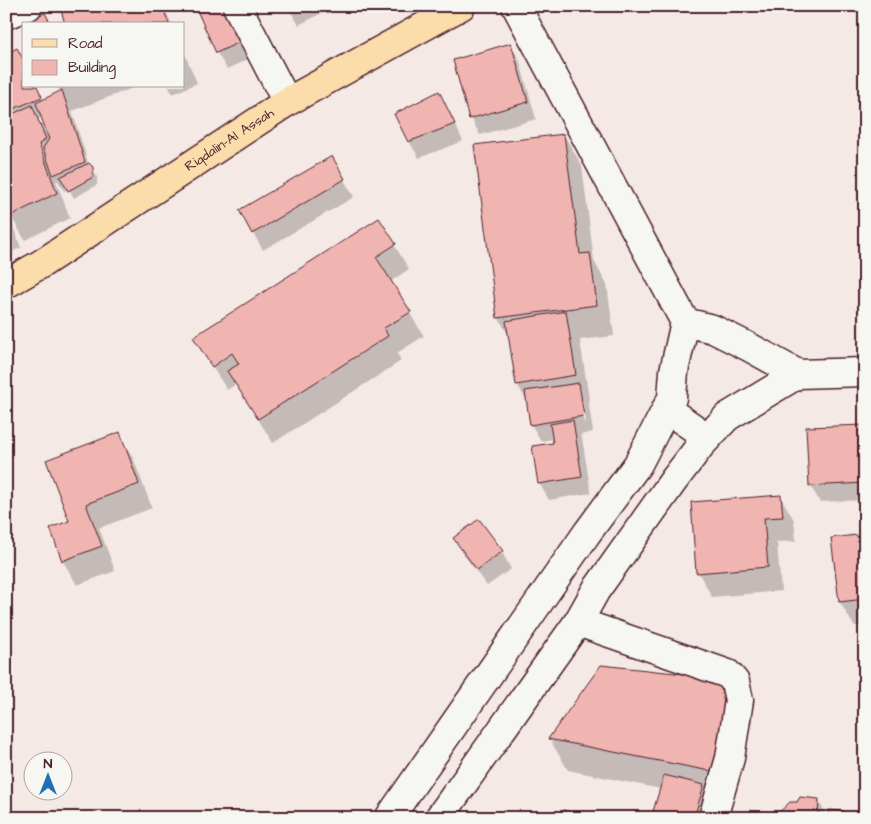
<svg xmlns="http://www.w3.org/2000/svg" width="871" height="824" font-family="'Architects Daughter',sans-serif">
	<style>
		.shadow { fill: #0003; fill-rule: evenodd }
		.building { fill: #f1b5b1; stroke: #4a1f2b }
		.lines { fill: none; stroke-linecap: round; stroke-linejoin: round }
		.street-casing { stroke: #4a1f2b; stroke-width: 31 }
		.primary-casing { stroke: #4a1f2b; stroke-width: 31 }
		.street { stroke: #f6f6f2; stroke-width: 28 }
		.primary { stroke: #faddab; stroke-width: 28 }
		.labels { text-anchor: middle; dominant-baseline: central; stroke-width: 4.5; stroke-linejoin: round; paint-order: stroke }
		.street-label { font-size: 14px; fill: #4a1f2b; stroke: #f6f6f2 }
	</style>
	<rect width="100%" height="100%" fill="#f5e9e5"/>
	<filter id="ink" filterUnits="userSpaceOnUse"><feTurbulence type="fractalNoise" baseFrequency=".02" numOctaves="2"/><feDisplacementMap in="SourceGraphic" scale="10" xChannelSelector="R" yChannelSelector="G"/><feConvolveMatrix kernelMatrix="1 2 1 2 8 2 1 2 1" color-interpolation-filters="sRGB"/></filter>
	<g filter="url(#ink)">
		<g class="shadow">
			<polygon points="72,6 163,6 172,24 66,24"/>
			<polygon points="287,6 335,6 299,25"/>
			<polygon points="196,7 227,14 248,59 227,69 217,53"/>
			<polygon points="511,45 520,62 536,119 480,135 471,118"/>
			<polygon points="184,52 197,83 173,94 168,86 184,86"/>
			<path d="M6,56L24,86H36L44,101L61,92L57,86H138L72,111L89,166L97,177V185L74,198L69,189L64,191L58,181H56L70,218L25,240L10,215H9L21,248L6,254ZM43,117L48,133H47L38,119Z"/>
			<polygon points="448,109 463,141 419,158 409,141"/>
			<path d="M564,135L582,166L594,261L607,285L614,336L580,340L589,399H588L593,432L580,435L582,438L591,493L549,500L539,483L554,444L553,439L541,441L531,424L528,403L517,384L510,338L498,317ZM580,400H583L586,422H584Z"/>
			<polygon points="331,158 354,197 263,250 240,211"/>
			<polygon points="379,220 409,269 390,282 424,336 397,353 401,361 273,443 236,384 227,390 194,338"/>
			<polygon points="865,426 865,500 820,502 810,485"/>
			<polygon points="119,434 133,458 152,508 99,528 115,571 77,585 63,561 52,529 71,521"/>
			<polygon points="780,496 794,520 796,541 777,542 781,591 712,597 698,572"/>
			<polygon points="479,520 502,552 511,569 487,586 464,555 455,538"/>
			<polygon points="865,535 865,625 854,626 840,602"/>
			<polygon points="602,666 748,727 733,802 710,798 708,818 652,818 661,789 568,770 550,740"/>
			<polygon points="818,800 827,816 843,812 846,818 775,818"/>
		</g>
		<g class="building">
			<polygon points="69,6 162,6 169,24 65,24 61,10"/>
			<polygon points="195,6 223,6 240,42 216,53"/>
			<polygon points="45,13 51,24 30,24 28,19"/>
			<polygon points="511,43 528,102 469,119 453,60"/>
			<polygon points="17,48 24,61 24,86 37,86 42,97 6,112 6,54"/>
			<polygon points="62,90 85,162 53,175 43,148 49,139 36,103"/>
			<polygon points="439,91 455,124 408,142 394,114"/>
			<polygon points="32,105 46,139 39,144 57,193 10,216 6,207 6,117"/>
			<polygon points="564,134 580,254 590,253 597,305 497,318 474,145"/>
			<polygon points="332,156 345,179 252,234 239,210"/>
			<polygon points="89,163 93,167 93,177 68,191 60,177"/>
			<polygon points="379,218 396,244 376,257 411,312 384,328 388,336 258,419 227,371 239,364 232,353 212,367 193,337"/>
			<polygon points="566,311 576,375 516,385 506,321"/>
			<polygon points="579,383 584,416 530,425 525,391"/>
			<polygon points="573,420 582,477 538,484 532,446 553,443 550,424"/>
			<polygon points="865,425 865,483 809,486 806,427"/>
			<polygon points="120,432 139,484 86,504 102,546 62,561 50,528 69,521 46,460"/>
			<polygon points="781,495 783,517 764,518 768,567 696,573 691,502"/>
			<polygon points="479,519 503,551 477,570 453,538"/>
			<polygon points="865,534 865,599 839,602 831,538"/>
			<polygon points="601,665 721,678 730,695 715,772 548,739"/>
			<polygon points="664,775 704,785 694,818 651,818"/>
			<polygon points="800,797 819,799 818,814 828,815 829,810 844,811 843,818 773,818 790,802 797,802"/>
			<polygon points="564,810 588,818 561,818"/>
		</g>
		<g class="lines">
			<g class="street-casing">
				<g id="street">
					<polyline points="237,6 287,102"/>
					<polyline points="6,15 28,6"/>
					<polyline points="685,322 713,329 749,347 798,374"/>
					<polyline points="666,409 707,437"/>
					<polyline points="578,622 728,674 735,682 739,700 730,758 713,818"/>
					<polyline points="389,818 587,533 638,464 672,398 674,371 685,322 516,6"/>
					<polyline points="439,818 578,622 596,590 674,480 700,446 727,417 798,374 865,372"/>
				</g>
			</g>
			<g class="primary-casing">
				<g id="primary">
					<path id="s1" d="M6,284L41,264L287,102L461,6"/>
				</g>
			</g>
			<use href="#street" class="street"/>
			<use href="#primary" class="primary"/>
		</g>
	</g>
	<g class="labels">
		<g class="street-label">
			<text stroke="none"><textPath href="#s1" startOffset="266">Riqdalin-Al Assah</textPath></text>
		</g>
	</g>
	<rect width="871" height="824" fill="none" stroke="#f6f6f2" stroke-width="25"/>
	<rect x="12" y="12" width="846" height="799" fill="none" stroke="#4a1f2b" stroke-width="2" filter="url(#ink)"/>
	<rect x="22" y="22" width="162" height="65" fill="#f6f6f2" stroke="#b1a0a2"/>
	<rect x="32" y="39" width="25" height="8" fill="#faddab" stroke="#b1a0a2"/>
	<text x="68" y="48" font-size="15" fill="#4a1f2b">Road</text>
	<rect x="32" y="60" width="25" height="15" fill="#f1b5b1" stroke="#b1a0a2"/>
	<text x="68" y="72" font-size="15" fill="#4a1f2b">Building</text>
	<g transform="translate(48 776)"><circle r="24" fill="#f6f6f2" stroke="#b1a0a2"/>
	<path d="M0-4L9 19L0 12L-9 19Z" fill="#1f6fb2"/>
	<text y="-8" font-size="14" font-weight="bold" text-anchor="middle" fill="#4a1f2b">N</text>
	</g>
</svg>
